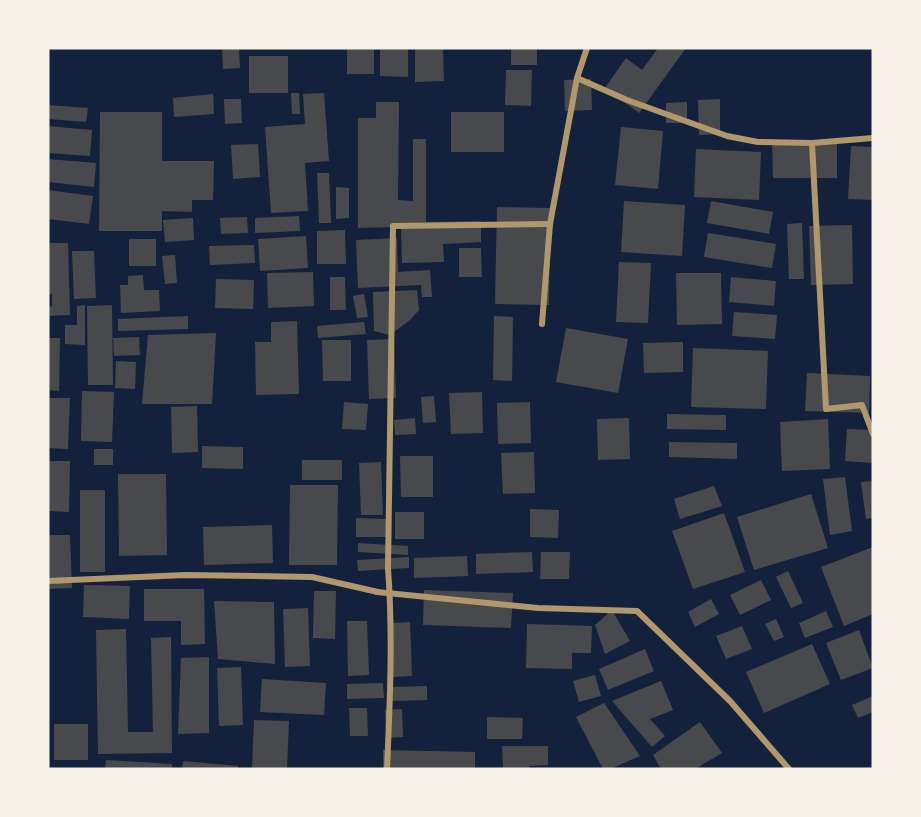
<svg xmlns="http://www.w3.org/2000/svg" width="921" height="817" font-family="Mulish,sans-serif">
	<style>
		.building { fill: #48494c }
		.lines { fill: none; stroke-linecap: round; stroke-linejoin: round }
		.minor { stroke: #b1986c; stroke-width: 6 }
	</style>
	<rect width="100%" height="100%" fill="#14213d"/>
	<g class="building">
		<polygon points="222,48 239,48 240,68 223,69"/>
		<rect x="347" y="48" width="27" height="26"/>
		<polygon points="380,48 408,48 408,77 380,76"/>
		<polygon points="415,48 443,48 444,81 415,82"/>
		<rect x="511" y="48" width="26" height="17"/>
		<polygon points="658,48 686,48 639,113 605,88 626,58 642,70"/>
		<rect x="249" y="56" width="39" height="37"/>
		<polygon points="506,70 532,70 531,106 505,105"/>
		<polygon points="591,79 592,110 565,111 564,80"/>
		<polygon points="291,93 299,93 300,114 292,114"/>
		<polygon points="324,93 329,161 305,163 308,211 271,213 265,127 305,124 303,94"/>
		<polygon points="213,94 214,114 174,117 173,98"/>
		<polygon points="224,99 241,99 242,123 225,124"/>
		<polygon points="720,99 720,134 699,135 698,100"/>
		<polygon points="376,102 399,102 398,200 413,201 413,139 426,139 426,222 481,221 481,242 443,244 444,262 402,263 401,227 358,228 358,118 376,118"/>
		<polygon points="687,102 687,123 666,123 666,103"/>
		<polygon points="48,105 88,108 86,122 48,119"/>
		<polygon points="100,112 162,112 162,161 214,161 213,200 192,200 192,212 162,211 162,231 99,231"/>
		<rect x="451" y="112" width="53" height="40"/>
		<polygon points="48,126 92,130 90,156 48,153"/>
		<polygon points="621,127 663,131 658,189 615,185"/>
		<polygon points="837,141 837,178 773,178 772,142"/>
		<polygon points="258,144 260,177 233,179 231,145"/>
		<polygon points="851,146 873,147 873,200 848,199"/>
		<polygon points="696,149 761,152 759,200 694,197"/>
		<polygon points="48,159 96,163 94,187 48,182"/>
		<polygon points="317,173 329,173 331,223 319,223"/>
		<polygon points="336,187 349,188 349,218 336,219"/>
		<polygon points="48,190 93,196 89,224 48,219"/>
		<polygon points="624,201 685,205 682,256 621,252"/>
		<polygon points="711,201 773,212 769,234 707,223"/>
		<polygon points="497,207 550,208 549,305 495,304"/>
		<polygon points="299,216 300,231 255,233 255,218"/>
		<polygon points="247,217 248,233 221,234 220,218"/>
		<polygon points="193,218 194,240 165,242 163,220"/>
		<polygon points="802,223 804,279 789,279 787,224"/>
		<polygon points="852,225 853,284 811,285 809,226"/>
		<polygon points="345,230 346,264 317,264 317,231"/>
		<polygon points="708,233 776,244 772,268 704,257"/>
		<polygon points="306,236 308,268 260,271 258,239"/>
		<polygon points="397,238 398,272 430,270 432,297 422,297 421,285 358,288 356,240"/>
		<rect x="129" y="239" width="27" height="27"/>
		<polygon points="48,243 68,243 70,315 48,316 48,307 52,306 52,294 48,294"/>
		<polygon points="254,245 255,263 210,265 209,246"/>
		<polygon points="459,248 481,248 482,277 459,277"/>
		<polygon points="72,251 94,251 96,298 74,299"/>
		<polygon points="175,255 177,283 165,284 162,256"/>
		<polygon points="619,262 651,263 648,323 616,322"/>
		<polygon points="313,272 314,306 268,308 267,273"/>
		<polygon points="676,273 721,273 722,324 677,325"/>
		<polygon points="143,275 144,290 159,290 160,311 121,313 120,285 128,285 128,276"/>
		<polygon points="330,277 345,277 346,310 330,310"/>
		<polygon points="731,277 776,281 774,306 729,302"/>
		<polygon points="216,279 254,280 253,309 215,308"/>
		<polygon points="417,290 419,310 410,320 390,335 374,331 373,292"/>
		<polygon points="364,294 368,317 357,318 353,296"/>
		<polygon points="85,305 85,345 65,344 65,325 77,325 77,306"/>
		<polygon points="112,305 113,385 88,385 87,306"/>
		<polygon points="734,312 777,315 775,339 732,336"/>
		<polygon points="188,316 188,329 118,331 118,319"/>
		<polygon points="494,316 513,317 512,381 493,380"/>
		<polygon points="297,321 299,394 256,395 255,342 271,342 271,322"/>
		<polygon points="364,322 366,334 318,338 317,326"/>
		<polygon points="566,328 628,339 618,393 556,382"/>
		<polygon points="216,333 212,404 142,404 148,335"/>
		<polygon points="139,337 140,355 114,356 113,338"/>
		<polygon points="48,338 60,338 59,391 48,390"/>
		<polygon points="394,339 396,398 369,399 367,340"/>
		<polygon points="322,340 351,340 351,381 323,381"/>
		<polygon points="683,342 683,372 644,373 643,343"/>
		<polygon points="693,348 768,351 766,409 691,407"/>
		<polygon points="116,361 136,362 135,389 115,388"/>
		<polygon points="807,373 870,376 869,413 805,411"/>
		<polygon points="82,391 114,392 112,442 81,441"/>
		<polygon points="482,392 483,433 451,434 449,393"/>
		<polygon points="434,396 436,422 423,423 421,397"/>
		<polygon points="48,398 70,398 68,449 48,448"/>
		<polygon points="344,402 368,404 366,430 342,429"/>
		<polygon points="530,402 531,443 498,444 497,403"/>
		<polygon points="197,406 198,452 172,453 171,407"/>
		<polygon points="667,414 726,415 726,430 667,429"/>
		<polygon points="415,418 416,434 395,435 394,420"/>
		<polygon points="629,418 630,459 598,460 597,419"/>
		<polygon points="828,419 830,469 782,471 780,422"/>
		<polygon points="847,429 873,430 873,463 845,461"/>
		<polygon points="669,442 737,443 737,459 669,457"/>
		<polygon points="202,446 243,447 243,469 202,468"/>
		<rect x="94" y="449" width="19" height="16"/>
		<polygon points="534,452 535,493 503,494 501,453"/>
		<polygon points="400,456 433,456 433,497 401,497"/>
		<rect x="302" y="460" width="40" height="20"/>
		<polygon points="48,461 70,461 69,512 48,511"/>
		<polygon points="381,462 383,515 361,515 359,463"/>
		<polygon points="118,474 166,474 167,555 119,556"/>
		<polygon points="845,477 852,531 830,535 823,479"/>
		<polygon points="873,481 873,518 866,519 861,482"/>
		<polygon points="290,485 338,485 337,565 289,565"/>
		<polygon points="714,486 722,506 680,519 674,499"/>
		<rect x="80" y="490" width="25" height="82"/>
		<polygon points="811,494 828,548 754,570 737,517"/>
		<polygon points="530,509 559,510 558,538 530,537"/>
		<rect x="395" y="512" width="29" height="27"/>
		<polygon points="724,513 745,572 693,589 672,531"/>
		<polygon points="356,518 387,519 387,537 356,537"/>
		<polygon points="272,525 273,563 204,565 203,527"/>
		<polygon points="48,535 70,535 72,588 48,589"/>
		<polygon points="358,543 408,546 408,555 358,552"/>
		<polygon points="873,547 873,614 844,626 821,567"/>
		<polygon points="532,552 533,572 476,574 476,554"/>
		<polygon points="541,552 570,552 569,579 540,579"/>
		<polygon points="467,556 468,576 414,578 414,558"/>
		<polygon points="409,557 409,568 358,571 357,560"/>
		<polygon points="788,571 803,603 791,608 776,577"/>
		<polygon points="761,580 771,600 740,615 730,595"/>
		<polygon points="84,585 130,586 129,619 83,617"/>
		<polygon points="144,589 204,589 205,644 181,645 181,621 144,621"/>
		<polygon points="424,590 513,593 511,628 423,625"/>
		<polygon points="314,591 336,591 335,639 313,638"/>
		<polygon points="711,599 719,614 695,627 688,612"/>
		<polygon points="214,601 274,602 275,664 218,659"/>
		<polygon points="308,608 310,666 285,667 283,609"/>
		<polygon points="612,610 630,641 605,654 595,625"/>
		<polygon points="826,611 833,627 805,638 799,623"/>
		<polygon points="776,619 784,637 774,641 765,624"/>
		<polygon points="347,621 367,621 369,675 348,676"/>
		<polygon points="410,622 412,676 393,677 391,623"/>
		<polygon points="527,624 592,626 591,653 572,653 572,669 526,668"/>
		<polygon points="742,626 752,649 726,659 716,636"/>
		<polygon points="126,629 128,732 153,732 151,638 171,637 172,753 98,754 96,630"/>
		<polygon points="859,630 873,668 841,680 826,643"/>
		<polygon points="812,644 830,684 764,713 746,672"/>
		<polygon points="645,649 654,671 608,690 599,669"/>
		<polygon points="209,657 209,733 178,734 181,658"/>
		<polygon points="241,667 243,725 219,726 217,668"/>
		<polygon points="595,675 601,696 579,702 573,681"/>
		<polygon points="262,679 326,683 324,715 260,712"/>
		<polygon points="661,681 673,710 650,719 665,736 652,747 612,701"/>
		<polygon points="383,683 384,698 347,699 347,684"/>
		<polygon points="427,686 427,700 391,701 390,687"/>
		<polygon points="873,696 873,712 858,718 852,705"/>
		<polygon points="604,703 640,756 610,769 603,769 576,717"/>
		<polygon points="349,708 367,708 368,736 350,736"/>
		<polygon points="402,709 403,737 386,738 385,710"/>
		<polygon points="487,717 523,718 522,739 487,739"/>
		<polygon points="254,720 289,721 287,769 252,769"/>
		<polygon points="700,722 722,753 695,769 661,769 653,755"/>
		<rect x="54" y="724" width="34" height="36"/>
		<polygon points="502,746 548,746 548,765 529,766 529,769 503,769"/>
		<polygon points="383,750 475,752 475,769 383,769"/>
		<polygon points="106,760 172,764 172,769 105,769"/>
		<polygon points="183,761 238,766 238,769 182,769"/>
	</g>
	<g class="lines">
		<g class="minor">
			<polyline points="577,78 627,100 727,136 758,142 812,143 873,138"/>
			<polyline points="812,143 826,409 862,405 873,434"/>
			<polyline points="542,324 550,224 577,78 587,48"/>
			<polyline points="48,581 185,575 312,577 378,592"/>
			<polyline points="377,592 538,608 637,611 730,701 789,769"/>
			<path d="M387,769C390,702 393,635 388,568L393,226L550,224"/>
		</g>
	</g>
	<rect width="921" height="817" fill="none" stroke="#f6f1e7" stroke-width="99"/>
</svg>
